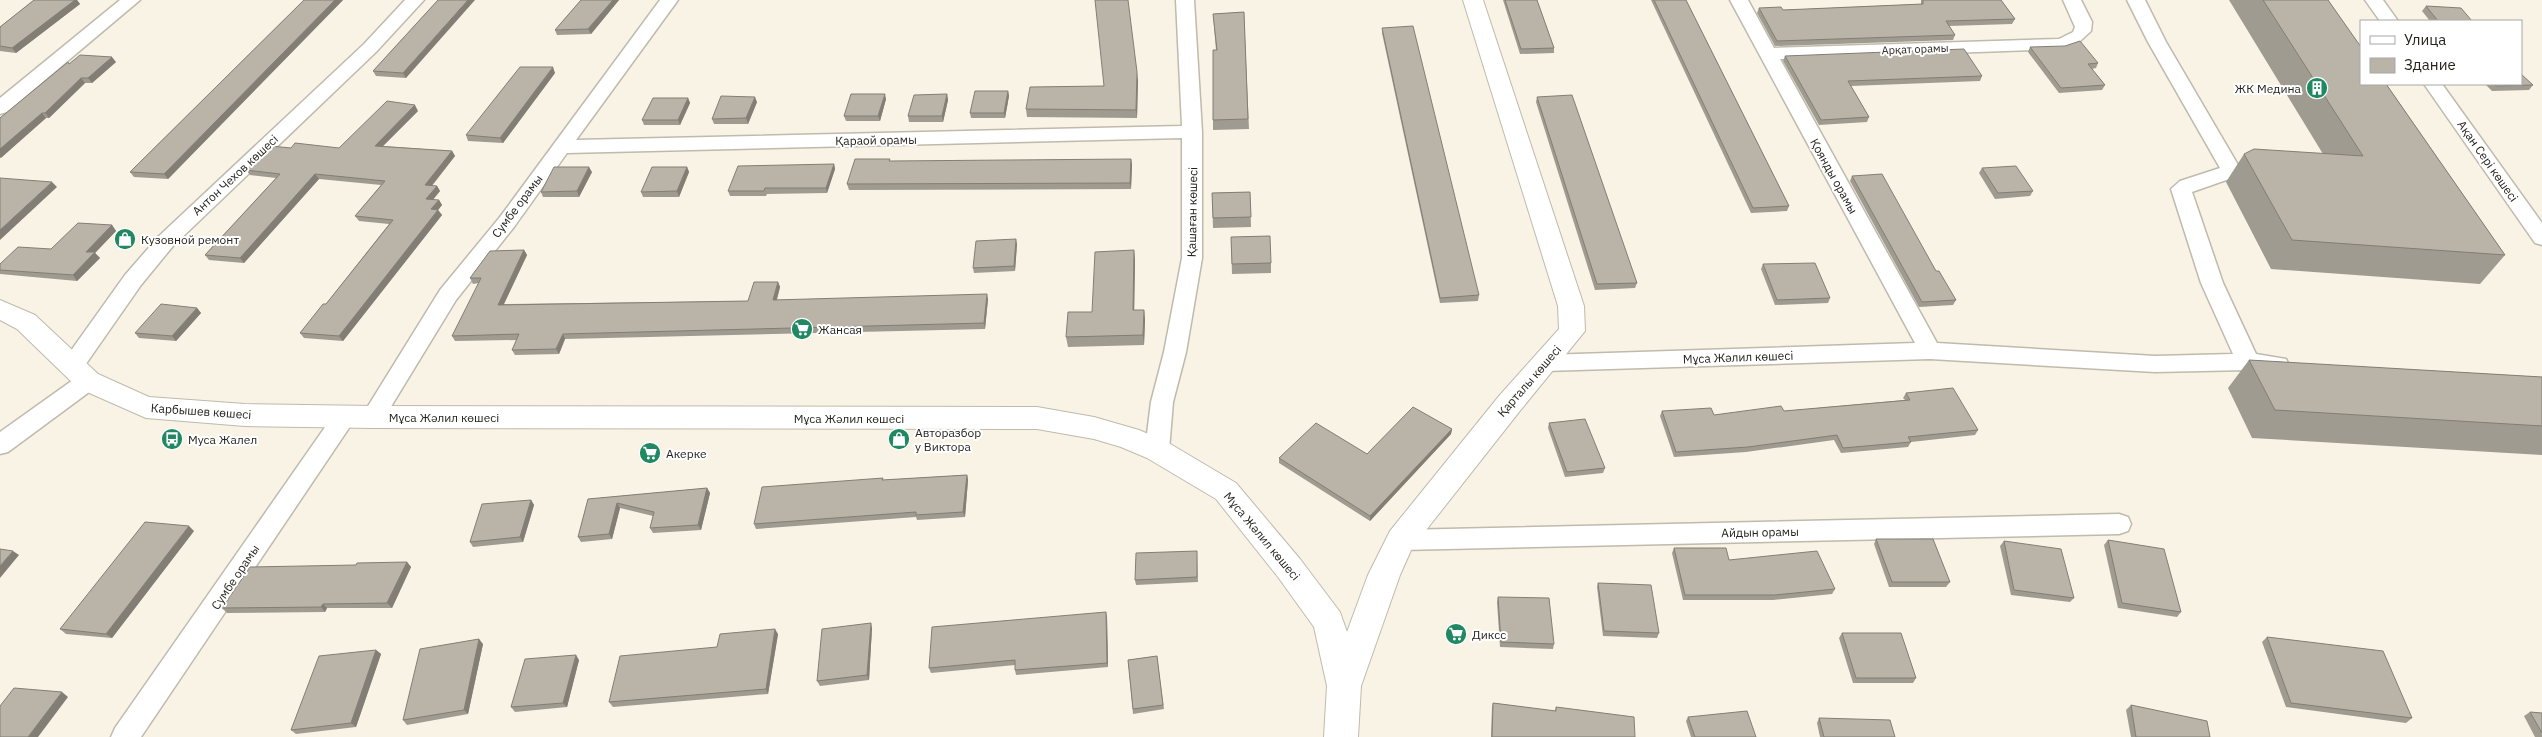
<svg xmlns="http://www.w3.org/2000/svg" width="2542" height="737" font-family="'IBM Plex Sans',sans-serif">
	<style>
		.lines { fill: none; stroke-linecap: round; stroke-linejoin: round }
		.minor-casing { stroke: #bfbaac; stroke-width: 3 }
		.tertiary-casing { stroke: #bfbaac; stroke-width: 2 }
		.minor { fill: #fff; fill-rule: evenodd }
		.tertiary { fill: #fff; fill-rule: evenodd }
		.wall { fill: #9f9b90 }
		.shaded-wall { fill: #827e75 }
		.building { fill: #b9b4a7; stroke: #827e75 }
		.labels { text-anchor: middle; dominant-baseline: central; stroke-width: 4; stroke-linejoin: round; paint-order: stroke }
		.far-street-label { font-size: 11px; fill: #24231e; stroke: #fff }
		.poi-label { font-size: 12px; fill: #24231e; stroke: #fff; text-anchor: start }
		.street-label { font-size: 12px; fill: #24231e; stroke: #fff }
	</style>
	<rect width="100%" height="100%" fill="#f8f3e5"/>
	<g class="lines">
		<g class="minor-casing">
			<g id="minor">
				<polygon points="120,0 140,0 7,112 0,114 0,98"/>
				<polygon points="405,0 424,0 376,52 173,246 141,285 81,371 73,373 65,371 62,365 65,359 125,275 159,236 364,44"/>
				<polygon points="660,0 678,0 576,140 1182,126 1176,0 1194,0 1202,132 1202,258 1186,352 1173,402 1169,450 1165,457 1157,459 1149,457 1145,450 1151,402 1164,352 1182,258 1182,138 567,153 514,227 456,300 381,423 373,426 365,423 361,417 365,411 440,290 500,217"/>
				<polygon points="1730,0 1748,0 1774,48 2059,39 2073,32 2075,27 2063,0 2081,0 2092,22 2091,31 2078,43 2062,49 1780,59 1937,343 2155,356 2233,354 2201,283 2171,189 2180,181 2220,168 2148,42 2127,0 2145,0 2166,42 2241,170 2232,178 2192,192 2223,283 2256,354 2286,359 2289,365 2286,371 2278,373 2248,370 2155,372 1930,359 1545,371 1537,369 1534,363 1537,357 1545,355 1915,343"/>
				<polygon points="2365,0 2383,0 2398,21 2380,21"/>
				<polygon points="2424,84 2442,84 2542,223 2542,245 2535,243"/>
				<polygon points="88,373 96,375 99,381 96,387 8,452 0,454 0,432 80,375"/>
				<polygon points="345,407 353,410 357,416 353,422 141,737 111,737 115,728 337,410"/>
				<polygon points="2119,514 2128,517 2131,524 2128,531 2119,534 1401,550 1392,547 1389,540 1392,533 1401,530"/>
			</g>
		</g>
		<g class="tertiary-casing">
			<polygon id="tertiary" points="1463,0 1483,0 1584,306 1585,331 1519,412 1412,548 1400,575 1361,686 1358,737 1324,737 1327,686 1314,627 1278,577 1216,499 1147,458 1121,447 1094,439 1037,429 373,428 245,426 146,418 78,388 17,329 0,320 0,300 35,315 98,374 149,397 245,404 373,406 1037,407 1094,417 1139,430 1167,442 1236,483 1300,559 1340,612 1347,632 1368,575 1390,531 1499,396 1559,329 1558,306"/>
		</g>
		<use href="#minor" class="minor"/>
		<use href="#tertiary" class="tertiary"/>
	</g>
	<g class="wall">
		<polygon points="34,0 77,0 80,4 16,53 0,51 0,27"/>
		<polygon points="304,0 343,0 168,179 134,177 130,172"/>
		<polygon points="438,0 406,78 376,76 373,71"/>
		<polygon points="581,0 619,0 591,34 557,35 555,30"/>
		<polygon points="1503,0 1537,0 1554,48 1554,53 1520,54"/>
		<polygon points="1651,0 1686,0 1789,206 1787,211 1751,213"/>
		<polygon points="1921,0 2001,0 2015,19 2012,24 1949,26 1955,35 1953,40 1775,46 1757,13 1759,8 1783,10 1921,4"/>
		<polygon points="2229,0 2328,0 2505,255 2480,284 2271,269 2226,182 2244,154 2323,154"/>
		<polygon points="2426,6 2472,21 2430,21 2422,11"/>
		<polygon points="1244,12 1249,129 1213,130 1213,120 1216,50 1213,14"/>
		<polygon points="1382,28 1479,295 1478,301 1440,303 1382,33"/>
		<polygon points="2030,47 2098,63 2096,68 2092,69 2105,85 2102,90 2059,93 2028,52"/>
		<polygon points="1785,56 1982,76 1980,81 1851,86 1869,117 1867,122 1819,125 1783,61"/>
		<polygon points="116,62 92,83 85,83 49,118 46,118 0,158 0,118 69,64"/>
		<polygon points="555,73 503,143 468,141 466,135"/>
		<polygon points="1138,80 1137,118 1027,117 1026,109 1104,86"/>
		<polygon points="2485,84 2521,84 2533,85 2529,90 2492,91"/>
		<polygon points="1008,91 1009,96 1005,118 971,118 970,113"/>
		<polygon points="947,94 948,100 943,122 909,122 908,116"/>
		<polygon points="1537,97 1637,283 1635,288 1595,290 1536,102"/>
		<polygon points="688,98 690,103 680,125 644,125 642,120"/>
		<polygon points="886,99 880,121 846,121 844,116"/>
		<polygon points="757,102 748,124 714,124 712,119"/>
		<polygon points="418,111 383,146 452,151 455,156 432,186 437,186 440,191 433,200 439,200 442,205 438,210 442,215 343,341 304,338 300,333 326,304 389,224 359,221 355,216 381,185 319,179 244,263 209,260 205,255 276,178 250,175 246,170 291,148 339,148"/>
		<polygon points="1131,159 1132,165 1131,189 849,190 847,184"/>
		<polygon points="834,164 835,169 827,193 767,194 766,196 730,196 728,191"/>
		<polygon points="687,167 689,172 679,197 643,197 641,192"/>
		<polygon points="1982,168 2033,191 2030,196 1995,199 1979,173"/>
		<polygon points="592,172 579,197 543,197 541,192"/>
		<polygon points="1852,176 1956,300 1953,305 1919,307 1850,181"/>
		<polygon points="1250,192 1251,227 1213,228 1212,193"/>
		<polygon points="112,225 116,231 95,253 100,258 77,281 0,274 0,264 51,249"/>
		<polygon points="1231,237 1271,263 1271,273 1232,274"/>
		<polygon points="1017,244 1015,271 974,273 973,268"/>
		<polygon points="524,250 527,255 504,304 748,301 778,282 780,287 777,300 988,299 985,329 565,339 559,354 515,355 512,350 517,340 455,341 452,336 479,283 473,284 470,278"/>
		<polygon points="1134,250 1135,261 1134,310 1144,310 1145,320 1144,345 1068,347 1066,337 1092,312"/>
		<polygon points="1763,264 1830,298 1828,303 1775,305 1761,269"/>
		<polygon points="197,308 201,313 176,341 139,338 135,333"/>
		<polygon points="2249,360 2542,377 2542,455 2252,438 2228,388"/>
		<polygon points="1906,393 1978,430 1975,435 1911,442 1908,447 1841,453 1834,440 1746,452 1674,457 1660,416 1662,411 1714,415 1784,411 1905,400 1903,398"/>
		<polygon points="1549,423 1605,468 1603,473 1565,477 1548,428"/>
		<polygon points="1452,429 1451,434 1370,521 1279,463 1279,458 1367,454"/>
		<polygon points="967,475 968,480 965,517 917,520 916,517 756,529 754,524 883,478 883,480"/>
		<polygon points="707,488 710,493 701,530 653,533 650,528 653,516 620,508 612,539 581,542 578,537 588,499"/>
		<polygon points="531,500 534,505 523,542 473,547 470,542"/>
		<polygon points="194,531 112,638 66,634 60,629"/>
		<polygon points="1876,539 1950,582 1946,587 1889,587 1874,544"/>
		<polygon points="2108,540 2181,612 2177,617 2118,608 2104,545"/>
		<polygon points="2004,541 2074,598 2070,602 2011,595 2000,546"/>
		<polygon points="1674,548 1729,560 1835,589 1832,594 1773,600 1683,600 1672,553"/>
		<polygon points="1197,551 1198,582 1136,585 1135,580"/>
		<polygon points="407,562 411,567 392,608 327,608 325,612 227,613 222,608 356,565"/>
		<polygon points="1598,583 1659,633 1657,638 1603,636 1597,587"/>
		<polygon points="1498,597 1554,644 1553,649 1500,647 1497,602"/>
		<polygon points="1107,617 1108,667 1016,675 1015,670 1015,665 931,673 929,668"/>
		<polygon points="872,628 869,680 820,686 817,681"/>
		<polygon points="1842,633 1916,678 1913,683 1853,683 1839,638"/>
		<polygon points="778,634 768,694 613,707 609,702 717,647"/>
		<polygon points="2267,637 2412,718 2406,723 2286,707 2262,642"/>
		<polygon points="483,644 468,714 407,725 403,720"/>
		<polygon points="376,650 381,654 356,727 296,734 291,730"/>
		<polygon points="1157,656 1164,709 1133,714 1128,660"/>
		<polygon points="579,660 567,707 515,712 511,707"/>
		<polygon points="1493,703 1555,711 1556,707 1635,737 1491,737 1492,707"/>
		<polygon points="2131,705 2210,737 2131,737 2126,710"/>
		<polygon points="2530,712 2542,713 2542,737 2535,737 2524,716"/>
		<polygon points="1688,717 1756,737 1691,737 1686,721"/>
		<polygon points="1819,718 1895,737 1820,737 1817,723"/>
	</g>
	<g class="shaded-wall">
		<polygon points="75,0 77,0 80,4 16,53 12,48"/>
		<polygon points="335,0 343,0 168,179 164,174"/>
		<polygon points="468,0 475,0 406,78 403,73"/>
		<polygon points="613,0 619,0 591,34 588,29"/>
		<polygon points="112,57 116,62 92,83 88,78"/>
		<polygon points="553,67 555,73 503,143 500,138"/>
		<polygon points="1137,72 1138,80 1137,118 1136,110"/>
		<polygon points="81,78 85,83 49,118 45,113"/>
		<polygon points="1008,91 1009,96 1005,118 1004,113"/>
		<polygon points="885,94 886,99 880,121 878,116"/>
		<polygon points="947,94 948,100 943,122 942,116"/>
		<polygon points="755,97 757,102 748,124 746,118"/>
		<polygon points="688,98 690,103 680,125 678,120"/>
		<polygon points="415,105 418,111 378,151 375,146"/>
		<polygon points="42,113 46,118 1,158 0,157 0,149"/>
		<polygon points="452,151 455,156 428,190 425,185"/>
		<polygon points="1131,159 1132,165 1131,189 1130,183"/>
		<polygon points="834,164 835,169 827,193 826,188"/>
		<polygon points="589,167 592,172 579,197 577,191"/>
		<polygon points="687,167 689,172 679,197 677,191"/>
		<polygon points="315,174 319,179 244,263 240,258"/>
		<polygon points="52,182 57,187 0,240 0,230"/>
		<polygon points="437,186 440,191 429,204 426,199"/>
		<polygon points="439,200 442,205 434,215 431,209"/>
		<polygon points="438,210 442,215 343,341 339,336"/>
		<polygon points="112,225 116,231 95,253 100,258 77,281 73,275 86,252"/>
		<polygon points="1016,239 1017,244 1015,271 1014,266"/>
		<polygon points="524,250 527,255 501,310 498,305"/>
		<polygon points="1134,250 1135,261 1134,321 1133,310"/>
		<polygon points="778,282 780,287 775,305 773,300"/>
		<polygon points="987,294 988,299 985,329 984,323"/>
		<polygon points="197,308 201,313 176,341 172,336"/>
		<polygon points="1144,310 1145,320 1144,345 1143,335"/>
		<polygon points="563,334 565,339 559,354 556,349"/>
		<polygon points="1452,429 1451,434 1370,521 1370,516"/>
		<polygon points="967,475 968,480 965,517 963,512"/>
		<polygon points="707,488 710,493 701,530 698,525"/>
		<polygon points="531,500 534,505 523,542 520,537"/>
		<polygon points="617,503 620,508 612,539 609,534"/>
		<polygon points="189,526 194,531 112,638 106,634"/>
		<polygon points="13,551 19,555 0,578 0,566"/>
		<polygon points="407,562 411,567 392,608 387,603"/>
		<polygon points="323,604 327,608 325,612 321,607"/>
		<polygon points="1106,612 1107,617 1108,667 1107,663"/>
		<polygon points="871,623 872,628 869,680 867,675"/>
		<polygon points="775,629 778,634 768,694 766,689"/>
		<polygon points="479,639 483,644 468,714 464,710"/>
		<polygon points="376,650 381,654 356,727 351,723"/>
		<polygon points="576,655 579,660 567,707 563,703"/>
		<polygon points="62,692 68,697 38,737 28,737"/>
	</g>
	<g class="building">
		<polygon points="34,0 75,0 12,48 0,46 0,27"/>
		<polygon points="304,0 335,0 164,174 130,172"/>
		<polygon points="438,0 468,0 403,73 373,71"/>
		<polygon points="581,0 613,0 588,29 555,30"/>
		<polygon points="1095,0 1128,0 1137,72 1136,110 1026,109 1030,87 1104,86"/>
		<polygon points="1505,0 1537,0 1554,48 1521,49"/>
		<polygon points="1654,0 1686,0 1789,206 1753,208"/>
		<polygon points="1923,0 2001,0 2015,19 1946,21 1955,35 1777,41 1759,8 1781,7 1783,10 1923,4"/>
		<polygon points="2263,0 2328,0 2361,47 2361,84 2386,84 2505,255 2292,240 2244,154 2254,149 2363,156"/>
		<polygon points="2426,6 2461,8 2472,21 2438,21"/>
		<polygon points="1244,12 1248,119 1213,120 1213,50 1217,50 1213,14"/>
		<polygon points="1413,26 1479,295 1440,298 1382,28"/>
		<polygon points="2080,41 2098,63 2088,64 2105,85 2061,88 2030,47 2065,46"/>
		<polygon points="1964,49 1982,76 1848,81 1869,117 1821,120 1785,56"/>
		<polygon points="80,55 112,57 88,78 81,78 45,113 42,113 0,149 0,118 68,62 69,64"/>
		<polygon points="520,67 553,67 500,138 466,135"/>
		<polygon points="2521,74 2533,85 2496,86 2494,84 2521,84"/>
		<polygon points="975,91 1008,91 1004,113 970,113"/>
		<polygon points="851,94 885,94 878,116 844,116"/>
		<polygon points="947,94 942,116 908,116 914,95"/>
		<polygon points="1572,95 1637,283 1597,284 1537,97"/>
		<polygon points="721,96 755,97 746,118 712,119"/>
		<polygon points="653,98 688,98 678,120 642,120"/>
		<polygon points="387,101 415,105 375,146 452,151 425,185 437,186 426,199 439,200 431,209 438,210 339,336 300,333 323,304 326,304 393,220 355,216 385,181 315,174 240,258 205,255 280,174 246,170 271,146 291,148 295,143 339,148"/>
		<polygon points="855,159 890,159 889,161 1131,159 1130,183 847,184"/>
		<polygon points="834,164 826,188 765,188 764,191 728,191 738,166"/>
		<polygon points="2016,166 2033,191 1998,193 1982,168"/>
		<polygon points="554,167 589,167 577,191 541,192"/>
		<polygon points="652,167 687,167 677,191 641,192"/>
		<polygon points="1882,174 1936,271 1939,271 1956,300 1922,302 1852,176"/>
		<polygon points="0,178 52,182 0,230"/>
		<polygon points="1250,192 1251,217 1213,218 1212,193"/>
		<polygon points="78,223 112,225 86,252 95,252 73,275 0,270 0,264 18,247 51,249"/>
		<polygon points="1270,236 1271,263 1232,264 1231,237"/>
		<polygon points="1016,239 1014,266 973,268 976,241"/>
		<polygon points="524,250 498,305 748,301 754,282 778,282 773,300 987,294 984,323 563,334 556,349 512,350 519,334 452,336 481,278 470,278 490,251"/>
		<polygon points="1134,250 1133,310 1144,310 1143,335 1066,337 1068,312 1092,312 1095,252"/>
		<polygon points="1815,263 1830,298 1777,300 1763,264"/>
		<polygon points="161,304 197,308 172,336 135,333"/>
		<polygon points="2249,360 2542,377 2542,426 2275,410"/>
		<polygon points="1953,388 1978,430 1908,437 1911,442 1843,448 1837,435 1748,447 1676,452 1662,411 1711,408 1714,415 1781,406 1784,411 1910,400 1906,393"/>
		<polygon points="1413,407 1452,429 1370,516 1279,458 1316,423 1367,454"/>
		<polygon points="1585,419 1605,468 1567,472 1549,423"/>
		<polygon points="967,475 963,512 916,515 916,512 754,524 762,487 883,478 882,480"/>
		<polygon points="707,488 698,525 650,528 654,512 617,503 609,534 578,537 588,499"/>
		<polygon points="531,500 520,537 470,542 482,504"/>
		<polygon points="145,522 189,526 106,634 60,629"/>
		<polygon points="1876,539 1933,539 1950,582 1892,582"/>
		<polygon points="2108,540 2164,549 2181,612 2122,603"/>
		<polygon points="2004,541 2061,549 2074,598 2014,590"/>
		<polygon points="1674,548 1726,548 1729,560 1817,551 1835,589 1775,595 1685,595"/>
		<polygon points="0,549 13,551 0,566"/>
		<polygon points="1197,551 1197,577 1135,580 1136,553"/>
		<polygon points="407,562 387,603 323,604 321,607 222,608 250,567 356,565 357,563"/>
		<polygon points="1598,583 1651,585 1659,633 1604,631"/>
		<polygon points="1498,597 1549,598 1554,644 1501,642"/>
		<polygon points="1106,612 1107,663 1015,670 1015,660 929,668 932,627"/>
		<polygon points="871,623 867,675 817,681 822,629"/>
		<polygon points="775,629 766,689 609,702 620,656 717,647 720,634"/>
		<polygon points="1842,633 1901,633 1916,678 1856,678"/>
		<polygon points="2267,637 2383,651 2412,718 2291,703"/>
		<polygon points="479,639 464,710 403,720 420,649"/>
		<polygon points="376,650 351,723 291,730 319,656"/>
		<polygon points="576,655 563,703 511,707 525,659"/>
		<polygon points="1157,656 1163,705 1133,709 1128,660"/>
		<polygon points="14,688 62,692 28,737 0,737 0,706"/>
		<polygon points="1493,703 1556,711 1556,707 1634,717 1635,737 1492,737"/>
		<polygon points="2131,705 2207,721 2210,737 2136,737"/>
		<polygon points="1747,711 1756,737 1695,737 1688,717"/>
		<polygon points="2530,712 2542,713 2542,733"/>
		<polygon points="1819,718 1890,720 1895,737 1824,737"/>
	</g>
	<defs>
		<g id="building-disc" transform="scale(1.125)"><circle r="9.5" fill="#208863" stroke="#fff"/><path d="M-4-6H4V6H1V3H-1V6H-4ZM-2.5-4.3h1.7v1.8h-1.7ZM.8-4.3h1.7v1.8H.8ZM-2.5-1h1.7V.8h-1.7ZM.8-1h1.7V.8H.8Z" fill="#fff"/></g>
		<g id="shop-disc" transform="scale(1.125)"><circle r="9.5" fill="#208863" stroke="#fff"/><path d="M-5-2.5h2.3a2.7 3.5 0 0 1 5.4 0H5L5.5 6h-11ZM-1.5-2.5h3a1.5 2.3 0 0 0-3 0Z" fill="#fff"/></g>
		<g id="supermarket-disc" transform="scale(1.125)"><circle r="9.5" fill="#208863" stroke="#fff"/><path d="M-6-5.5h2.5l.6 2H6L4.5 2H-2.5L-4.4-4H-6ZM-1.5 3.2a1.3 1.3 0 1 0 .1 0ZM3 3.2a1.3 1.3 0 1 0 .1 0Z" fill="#fff"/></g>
		<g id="bus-disc" transform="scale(1.125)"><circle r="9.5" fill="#208863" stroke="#fff"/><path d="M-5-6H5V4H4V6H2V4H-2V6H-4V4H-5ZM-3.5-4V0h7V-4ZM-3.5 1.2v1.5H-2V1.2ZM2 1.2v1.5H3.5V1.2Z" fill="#fff"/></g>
	</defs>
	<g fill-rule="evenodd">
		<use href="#building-disc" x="2317" y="88"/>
		<use href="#shop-disc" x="125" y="239"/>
		<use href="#supermarket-disc" x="802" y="329"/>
		<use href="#bus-disc" x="172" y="439"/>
		<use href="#shop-disc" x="899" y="439"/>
		<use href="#supermarket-disc" x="650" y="453"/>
		<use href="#supermarket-disc" x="1456" y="634"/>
	</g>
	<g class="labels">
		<g class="far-street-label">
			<text transform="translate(1915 49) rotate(-2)">Арқат орамы</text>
		</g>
		<g class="poi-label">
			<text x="2301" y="88" text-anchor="end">ЖК Медина</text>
			<text x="141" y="239">Кузовной ремонт</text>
			<text x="818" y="329">Жансая</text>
			<text x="915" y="432">Авторазбор<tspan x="915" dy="14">у Виктора</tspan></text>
			<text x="188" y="439">Муса Жалел</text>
			<text x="666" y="453">Акерке</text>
			<text x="1472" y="634">Диксс</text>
		</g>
		<g class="street-label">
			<text transform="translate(876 140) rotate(-1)">Қараой орамы</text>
			<text transform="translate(2488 161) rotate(55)">Ақан Сері көшесі</text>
			<text transform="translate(235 175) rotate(-43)">Антон Чехов көшесі</text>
			<text transform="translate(1834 176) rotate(61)">Қоянды орамы</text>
			<text transform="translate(517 206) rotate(-53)">Сумбе орамы</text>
			<text transform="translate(1192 212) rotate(-89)">Қашаған көшесі</text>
			<text transform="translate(1738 357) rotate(-2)">Мұса Жәлил көшесі</text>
			<text transform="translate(1529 381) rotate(-49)">Қарталы көшесі</text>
			<text transform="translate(201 411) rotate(4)">Карбышев көшесі</text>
			<text x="444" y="417">Мұса Жәлил көшесі</text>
			<text x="849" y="418">Мұса Жәлил көшесі</text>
			<text transform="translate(1760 532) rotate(-1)">Айдын орамы</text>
			<text transform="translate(1262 536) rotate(50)">Мұса Жәлил көшесі</text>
			<text transform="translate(235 577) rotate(-56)">Сумбе орамы</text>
		</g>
	</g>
	<rect x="2360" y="20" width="162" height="65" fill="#ffffff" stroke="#a7a7a5"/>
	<rect x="2370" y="36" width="25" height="8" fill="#ffffff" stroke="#a7a7a5"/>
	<text x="2404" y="45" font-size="15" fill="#24231e">Улица</text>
	<rect x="2370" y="58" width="25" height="15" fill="#b9b4a7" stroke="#a7a7a5"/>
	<text x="2404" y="70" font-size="15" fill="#24231e">Здание</text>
</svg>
